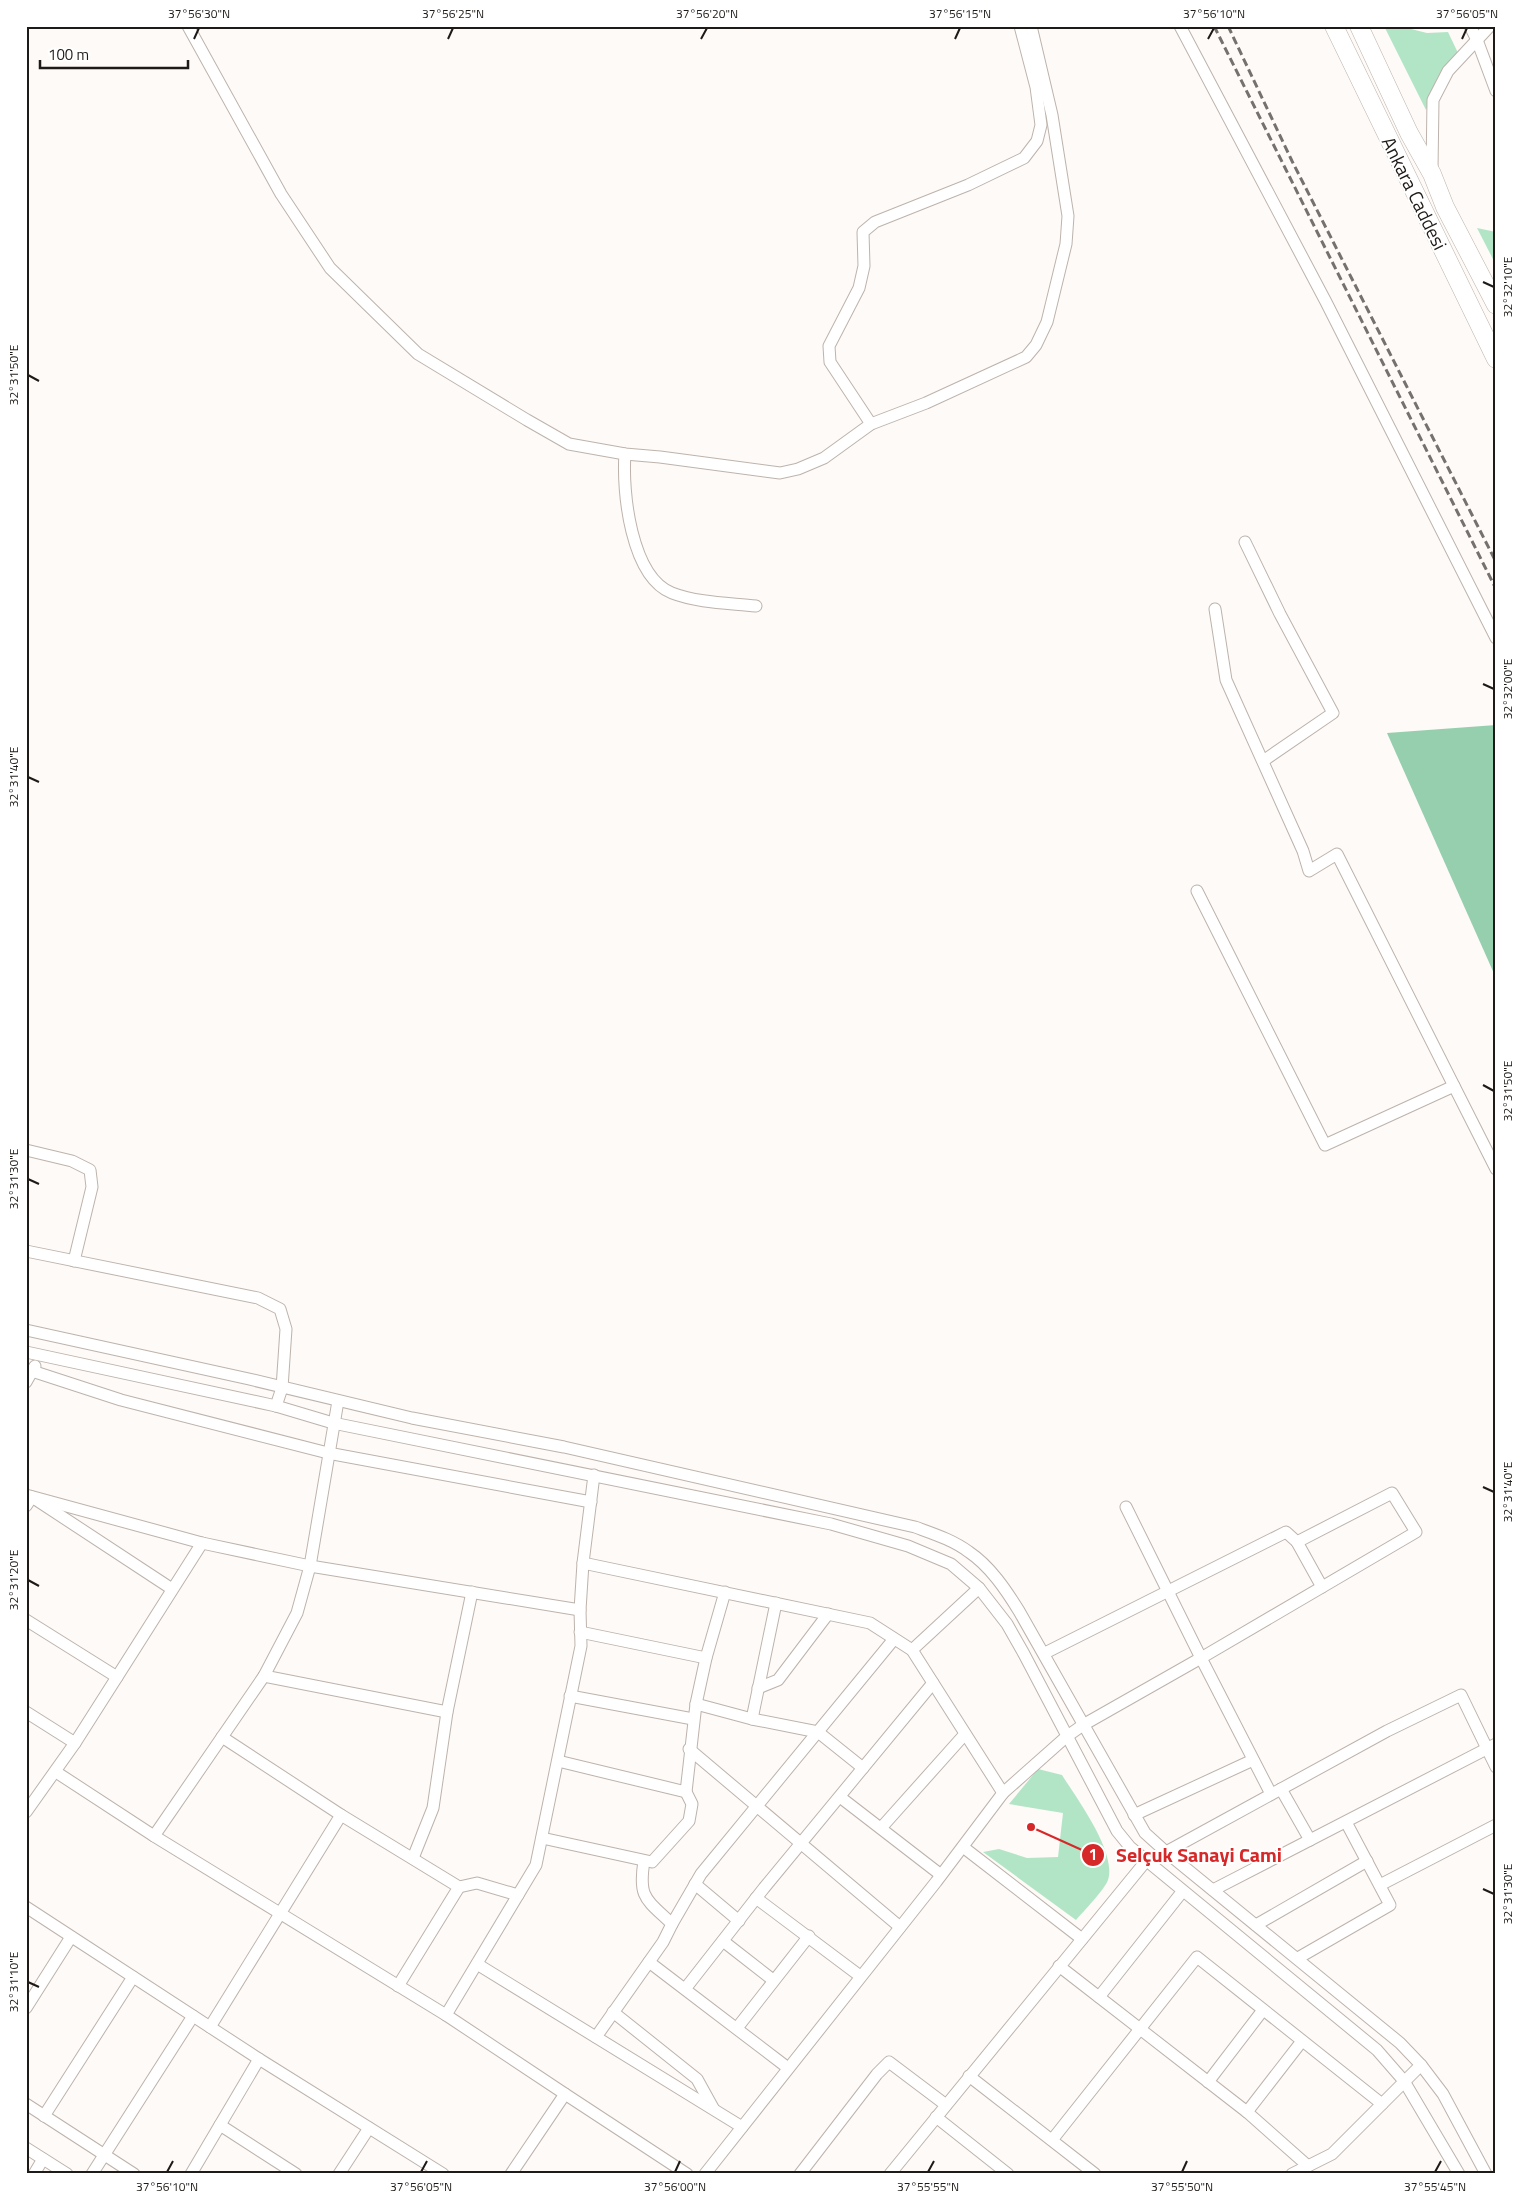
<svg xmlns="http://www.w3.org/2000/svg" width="1522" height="2200" font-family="'Titillium Web',sans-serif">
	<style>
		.green { fill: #b2e5c6 }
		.forest { fill: #96cfad }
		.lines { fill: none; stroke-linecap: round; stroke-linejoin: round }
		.minor-casing { stroke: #bdb3ac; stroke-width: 13 }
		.highway-casing { stroke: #bdb3ac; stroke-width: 19 }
		.minor { stroke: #fff; stroke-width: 11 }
		.highway { stroke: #fff; stroke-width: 18 }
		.rail { stroke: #75716e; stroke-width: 3; stroke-dasharray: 8 4; stroke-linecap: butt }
		.ticks { fill: none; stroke: #1e1a17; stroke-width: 2 }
		.labels { text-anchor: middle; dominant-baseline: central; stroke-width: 4; stroke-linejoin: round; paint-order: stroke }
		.street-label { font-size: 19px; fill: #1e1a17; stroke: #fff }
		.leader { fill: none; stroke: #d62828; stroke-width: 2 }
		.callout-dot { fill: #d62828; stroke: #fff; stroke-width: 2 }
		.mark-label { font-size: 15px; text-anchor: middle; font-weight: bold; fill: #fff }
		.callout-label { font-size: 20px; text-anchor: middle; font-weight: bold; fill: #d62828; stroke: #fff; stroke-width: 4; stroke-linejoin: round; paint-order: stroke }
		.neatline { fill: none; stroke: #1e1a17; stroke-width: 2 }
		.ticks-label { font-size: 12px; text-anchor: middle; fill: #1e1a17 }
	</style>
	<rect width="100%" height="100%" fill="#fefaf7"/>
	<g class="green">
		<polygon points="1384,26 1399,26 1427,33 1448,32 1458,53 1435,85 1426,110"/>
		<polygon points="1477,228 1496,232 1496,265"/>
		<path d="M1038,1769L1062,1775C1077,1799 1117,1852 1108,1880C1105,1889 1083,1912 1076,1920L983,1852L999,1849L1027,1858L1058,1857L1063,1813L1009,1804Z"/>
	</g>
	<polygon class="forest" points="1496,725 1496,978 1387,733"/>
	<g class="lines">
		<g class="minor-casing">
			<g id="minor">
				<polyline points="188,26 281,194 330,268 418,354 527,420 569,444 625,454 660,457 780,473 798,469 824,458 871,424 926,403 1026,357 1036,345 1047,322 1066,244 1068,216 1052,115 1031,26"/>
				<polyline points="1180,26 1326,302 1496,638"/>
				<polyline points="1470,26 1477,40 1496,91"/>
				<polyline points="1432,170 1433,100 1448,71 1490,26"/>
				<polyline points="871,424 830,362 829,346 859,288 864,266 863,232 875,222 968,185 1024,158 1037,141 1041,125 1036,87 1020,26"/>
				<path d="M625,454C622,492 631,577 672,593C698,603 729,603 756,606"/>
				<polyline points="1245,542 1280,614 1333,713 1263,761"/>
				<polyline points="1215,609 1226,680 1303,851 1309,871 1337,854 1454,1086"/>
				<polyline points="1197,891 1325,1145 1454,1086 1496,1169"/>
				<polyline points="26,1150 72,1161 90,1170 92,1187 74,1261"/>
				<polyline points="26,1251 258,1298 280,1309 286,1329 282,1388 276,1406"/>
				<path d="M26,1330L249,1379L412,1418L564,1447L915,1527C934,1534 953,1540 969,1552C990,1566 1006,1590 1019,1611L1145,1833L1166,1852L1400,2043L1421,2065L1443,2094L1486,2174"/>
				<polyline points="26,1352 276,1406 333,1423 831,1524 908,1546 951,1564 979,1588 1007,1624 1024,1654 1117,1831 1130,1847 1377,2050 1404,2081 1459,2174"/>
				<polyline points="32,1371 121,1400 328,1453 591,1502"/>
				<polyline points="26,1382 35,1366"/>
				<polyline points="594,1475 583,1563 870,1623 912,1650 1003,1793"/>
				<polyline points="26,1495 202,1543 310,1566 580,1610"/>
				<polyline points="26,1506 32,1497 172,1589"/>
				<polyline points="1297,1542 1322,1587"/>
				<polyline points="26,1620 117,1677 202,1543"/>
				<polyline points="580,1632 706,1658"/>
				<polyline points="912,1650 979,1588"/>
				<polyline points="1045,1653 1286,1532 1297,1542 1392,1493 1416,1532 1201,1658 1271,1794"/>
				<polyline points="264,1676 447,1712"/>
				<polyline points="758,1688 778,1680 828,1614"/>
				<polyline points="570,1696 693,1719"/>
				<polyline points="696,1704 752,1719 818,1732 863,1768"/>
				<polyline points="26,1712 75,1743 117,1677"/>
				<polyline points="752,1719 776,1603"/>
				<polyline points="222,1737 341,1815"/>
				<polyline points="689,1749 900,1927"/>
				<polyline points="558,1761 686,1792 696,1704 706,1658 725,1592"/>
				<polyline points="56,1772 154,1836 446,2015"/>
				<polyline points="1281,1789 1310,1840"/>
				<polyline points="840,1797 941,1875"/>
				<polyline points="26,1812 75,1743"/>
				<polyline points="1134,1815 1253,1760"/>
				<polyline points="881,1828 965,1734"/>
				<polyline points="154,1836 264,1676 297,1613 310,1566 338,1401"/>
				<polyline points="542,1838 652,1862 689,1821 692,1804 686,1792"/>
				<polyline points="963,1847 1082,1939"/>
				<polyline points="1166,1852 1387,1731 1461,1695 1496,1767"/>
				<polyline points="413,1858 433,1808 447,1712 472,1592"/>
				<polyline points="695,1884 739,1921"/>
				<polyline points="1380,1885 1496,1825"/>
				<polyline points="459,1887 477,1883 518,1895"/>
				<polyline points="1213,1890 1496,1744"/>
				<polyline points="756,1898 860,1976"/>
				<polyline points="26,1907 259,2059 443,2174"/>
				<polyline points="672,1924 701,1874 894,1639"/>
				<polyline points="1256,1925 1367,1861"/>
				<polyline points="723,1941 773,1980"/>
				<polyline points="1298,1958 1390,1905 1346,1822"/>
				<polyline points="649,1962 788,2068"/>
				<polyline points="477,1964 742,2127"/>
				<polyline points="1059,1966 1247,2112 1308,2166"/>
				<polyline points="685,1989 764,1888 933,1683"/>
				<polyline points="1099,1997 1182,1892"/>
				<polyline points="26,2008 71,1937"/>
				<polyline points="613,2012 697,2079 713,2108"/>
				<polyline points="210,2027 341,1815 459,1887 398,1986"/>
				<polyline points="737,2028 809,1936"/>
				<path d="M596,2037L663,1942L672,1924C646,1899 638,1898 644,1861"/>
				<polyline points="969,2076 1095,2174"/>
				<polyline points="1208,2082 1263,2010"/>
				<polyline points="565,2094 687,2174"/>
				<polyline points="26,2104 134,2174"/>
				<polyline points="1247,2112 1302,2041"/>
				<polyline points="44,2116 133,1977"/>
				<polyline points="936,2117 1008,2174"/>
				<polyline points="220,2125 296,2174"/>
				<polyline points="1052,2140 1197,1957 1382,2104"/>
				<polyline points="26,2148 67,2174"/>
				<polyline points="34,2174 43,2159"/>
				<polyline points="92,2174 193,2016"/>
				<polyline points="191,2174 259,2059"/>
				<polyline points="339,2174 369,2128"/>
				<polyline points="511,2174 565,2094 446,2015 536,1865 581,1646 580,1610 583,1563"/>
				<polyline points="705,2174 936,1882 1003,1793 1066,1737 1083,1725 1201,1658 1126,1507"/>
				<polyline points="800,2174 877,2074 889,2062 946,2105"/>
				<polyline points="890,2174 1146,1861"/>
				<polyline points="1292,2174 1332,2154 1421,2065"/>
			</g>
		</g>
		<g class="highway-casing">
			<g id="highway">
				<polyline points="1334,26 1496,359"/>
				<polyline points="1359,26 1409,133 1432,174 1445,207 1496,305"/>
			</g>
		</g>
		<use href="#minor" class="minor"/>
		<use href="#highway" class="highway"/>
		<g class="rail">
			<polyline points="1214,26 1496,589"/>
			<polyline points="1228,26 1292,161 1496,562"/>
		</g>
	</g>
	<path class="ticks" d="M194,39L199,28M448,39L453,28M701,39L707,28M955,39L960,28M1208,39L1214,28M1462,39L1467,28M1483,282L1494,287M28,375L39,381M1483,684L1494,689M28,777L39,782M1483,1085L1494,1091M28,1179L39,1184M1483,1487L1494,1492M28,1580L39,1586M1483,1889L1494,1894M28,1982L39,1987M167,2172L173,2161M421,2172L427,2161M675,2172L680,2161M928,2172L934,2161M1182,2172L1187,2161M1435,2172L1441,2161"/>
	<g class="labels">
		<g class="street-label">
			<text transform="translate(1415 193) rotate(64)">Ankara Caddesi</text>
		</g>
	</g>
	<path class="leader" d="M1031 1827L1093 1855"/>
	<g class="callout-dot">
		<circle cx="1031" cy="1827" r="5"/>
		<circle cx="1093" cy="1855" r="12"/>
	</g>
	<g class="mark-label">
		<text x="1093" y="1860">1</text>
	</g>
	<g class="callout-label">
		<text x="1199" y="1862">Selçuk Sanayi Cami</text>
	</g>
	<rect width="1522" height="2200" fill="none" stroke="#ffffff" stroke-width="55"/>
	<path d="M40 60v8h148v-8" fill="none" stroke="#1e1a17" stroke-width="2.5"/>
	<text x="48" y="60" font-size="15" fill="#1e1a17" stroke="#ffffff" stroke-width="4" paint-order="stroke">100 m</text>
	<rect x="28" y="28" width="1466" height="2144" class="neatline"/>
	<g class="ticks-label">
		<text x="199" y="18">37°56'30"N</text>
		<text x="453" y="18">37°56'25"N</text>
		<text x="707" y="18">37°56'20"N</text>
		<text x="960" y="18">37°56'15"N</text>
		<text x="1214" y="18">37°56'10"N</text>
		<text x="1467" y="18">37°56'05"N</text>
		<text transform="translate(1508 287) rotate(-90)" y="4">32°32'10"E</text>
		<text transform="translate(14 375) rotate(-90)" y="4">32°31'50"E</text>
		<text transform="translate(1508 689) rotate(-90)" y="4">32°32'00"E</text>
		<text transform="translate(14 777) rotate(-90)" y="4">32°31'40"E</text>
		<text transform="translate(1508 1091) rotate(-90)" y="4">32°31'50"E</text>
		<text transform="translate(14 1179) rotate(-90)" y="4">32°31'30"E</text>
		<text transform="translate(1508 1492) rotate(-90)" y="4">32°31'40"E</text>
		<text transform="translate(14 1580) rotate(-90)" y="4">32°31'20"E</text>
		<text transform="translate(1508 1894) rotate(-90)" y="4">32°31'30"E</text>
		<text transform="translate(14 1982) rotate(-90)" y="4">32°31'10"E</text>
		<text x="167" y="2191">37°56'10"N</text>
		<text x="421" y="2191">37°56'05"N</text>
		<text x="675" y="2191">37°56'00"N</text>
		<text x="928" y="2191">37°55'55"N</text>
		<text x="1182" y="2191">37°55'50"N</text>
		<text x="1435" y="2191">37°55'45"N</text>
	</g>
</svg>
